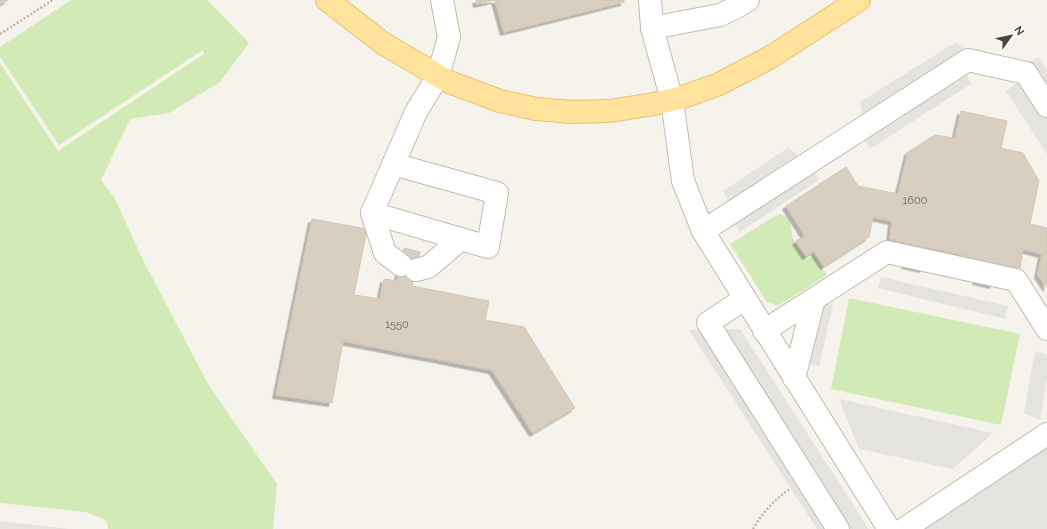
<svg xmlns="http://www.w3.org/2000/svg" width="1047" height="529" font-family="Raleway,sans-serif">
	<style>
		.green { fill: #d2eab5 }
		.parking { fill: #e5e3e0 }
		.building { fill: #d8cfc1; stroke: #d3c7b4; filter: url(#shadow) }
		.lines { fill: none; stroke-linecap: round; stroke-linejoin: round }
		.minor-casing { stroke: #c2bbae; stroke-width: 24 }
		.major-casing { stroke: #e6c16a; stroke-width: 24 }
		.path { stroke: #c4b79f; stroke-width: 2.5; stroke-dasharray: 2 2; stroke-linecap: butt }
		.minor { stroke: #fff; stroke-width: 22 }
		.major { stroke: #ffe39c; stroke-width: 22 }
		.labels { text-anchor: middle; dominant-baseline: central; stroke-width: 3; stroke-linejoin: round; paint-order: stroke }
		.number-label { font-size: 11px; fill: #6e675b }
	</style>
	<defs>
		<filter id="shadow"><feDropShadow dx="-3.5" dy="3.5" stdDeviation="0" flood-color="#0004"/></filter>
	</defs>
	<rect width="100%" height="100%" fill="#f6f3ec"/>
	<g class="green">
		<path d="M71,0H207L249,43L220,82L169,113L130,119L101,180L114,197L141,256L208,384L277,484L273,529H108C107,527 108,524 107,522C105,519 90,514 86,512L0,503V63L58,151L204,54L203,50L59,145L0,57V47Z"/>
		<path d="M781,214C796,222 789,226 793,238C795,245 803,253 807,259L814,255L827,275L778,306L767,302L730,244L775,216Z"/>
		<polygon points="849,298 1020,334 1001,425 831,389"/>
	</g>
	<g class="parking">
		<polygon points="956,42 967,52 1029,62 1039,57 1047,70 1047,154 1006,91 1019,81 968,68 966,73 971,84 870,149 861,135 812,168 819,180 740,232 733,221 729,202 723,191 789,147 799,157 863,115 860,102"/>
		<polygon points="881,277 1008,306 1005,319 878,288"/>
		<polygon points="822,303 833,305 819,366 807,365"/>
		<polygon points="740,329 869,529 817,529 689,330"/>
		<polygon points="1035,351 1047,355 1047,379 1040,420 1024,413"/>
		<polygon points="839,399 993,433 953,469 859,449"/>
		<polygon points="1047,446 1047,529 916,529"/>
		<polygon points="0,521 69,529 0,529"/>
	</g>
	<g class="building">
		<polygon points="0,0 8,0 0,5"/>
		<polygon points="476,0 624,0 624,2 504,32 495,0 477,4"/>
		<polygon points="961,111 1007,121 1001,148 1023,153 1039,181 1030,224 1047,228 1047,288 1038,275 1042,254 1023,249 1020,268 998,263 993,285 976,281 982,260 927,247 923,269 905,265 910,244 890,239 892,221 873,217 869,237 824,266 814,251 806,256 796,241 805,236 786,206 846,167 858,186 898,194 908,152 935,135 955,138"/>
		<polygon points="312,219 367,229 354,295 380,299 384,279 397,281 404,248 420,252 412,286 489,301 485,320 524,327 575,408 533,433 492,370 343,341 332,403 276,395"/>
	</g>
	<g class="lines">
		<g class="minor-casing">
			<g id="minor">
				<polyline points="650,0 652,28 672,100 683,181 703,231 889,529"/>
				<polyline points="652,28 720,15 737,7 748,0"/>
				<polyline points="393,164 497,193 488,247 372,213 416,112 438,76 449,37 442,0"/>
				<polyline points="372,213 385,253 401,265"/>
				<polyline points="703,231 968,60 1026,73 1047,106"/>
				<polyline points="416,270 428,267 461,239"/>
				<polyline points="744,299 708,323 838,529"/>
				<polyline points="764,331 887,252 1016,280 1047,329"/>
				<polyline points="794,378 814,299"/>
				<polyline points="904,529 1047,434"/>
			</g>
		</g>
		<g class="major-casing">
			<polyline id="major" points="327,0 384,44 449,82 500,101 536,109 573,112 610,111 654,104 683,97 719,84 769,58 859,0"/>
		</g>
		<g class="path">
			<polyline points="0,34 53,0"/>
			<path d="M753,529C762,513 775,499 790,489"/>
		</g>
		<use href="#minor" class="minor"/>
		<use href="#major" class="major"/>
	</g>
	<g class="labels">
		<g class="number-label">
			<text x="915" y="200">1600</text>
			<text x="397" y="324">1550</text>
		</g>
	</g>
	<g transform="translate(1011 36) rotate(57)" stroke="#ffffff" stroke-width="3" paint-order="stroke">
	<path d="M0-3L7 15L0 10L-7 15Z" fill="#4b4439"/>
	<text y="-6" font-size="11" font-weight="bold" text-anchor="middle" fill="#4b4439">N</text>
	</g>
</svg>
